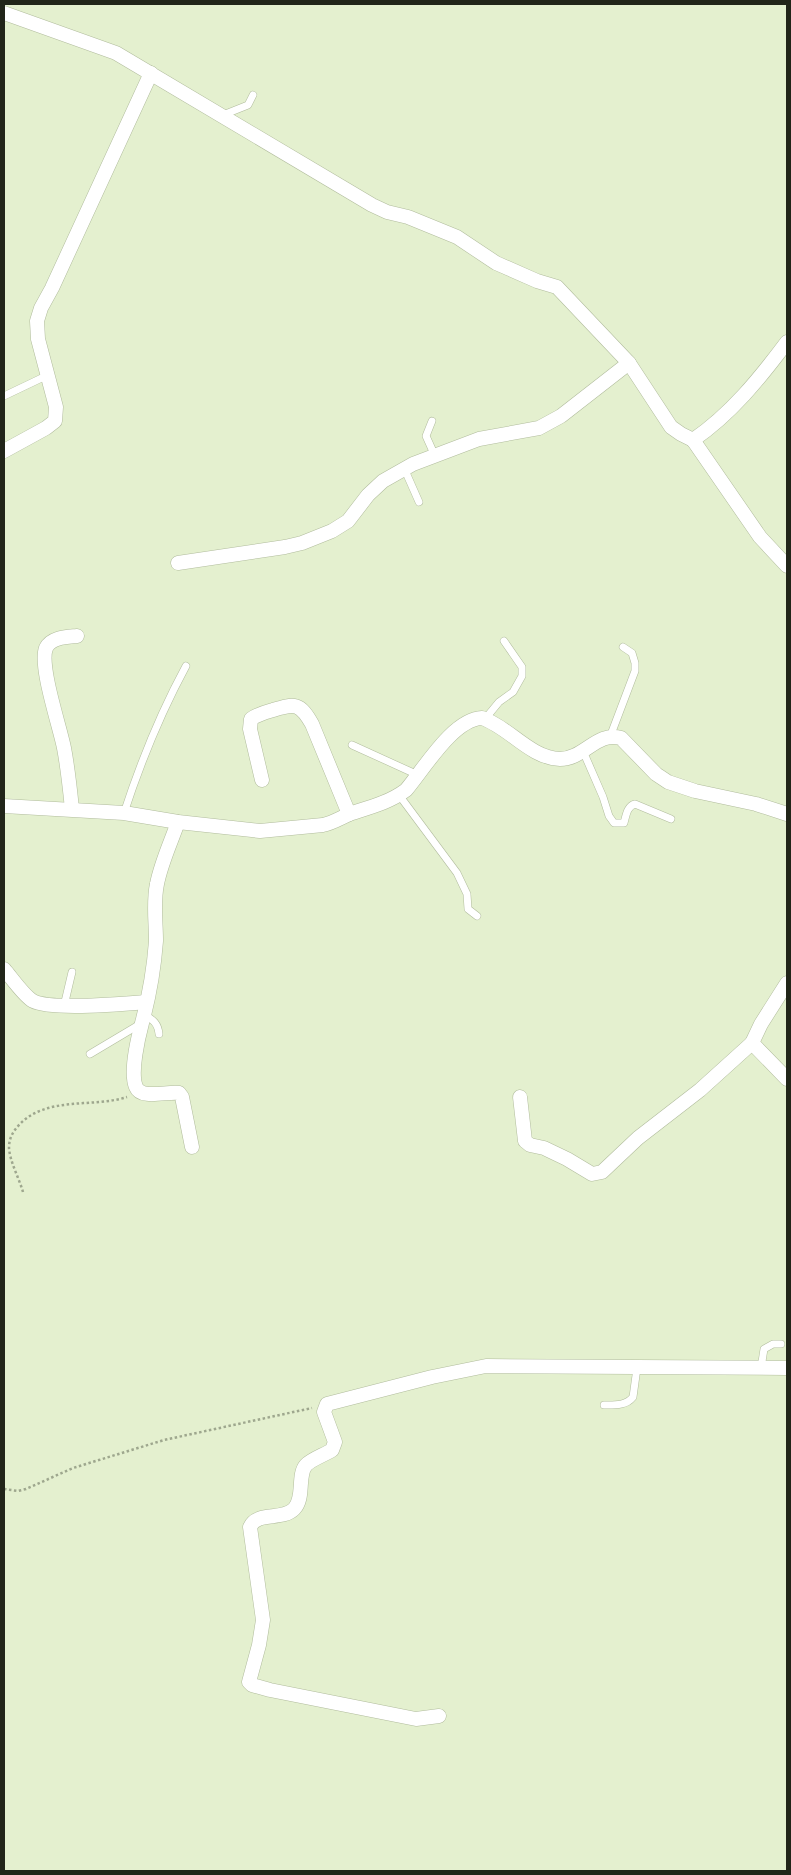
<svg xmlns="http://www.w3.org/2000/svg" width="791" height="1875" font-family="'Asap Condensed',sans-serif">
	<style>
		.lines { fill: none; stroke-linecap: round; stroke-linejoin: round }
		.service-casing { stroke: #b1bc9d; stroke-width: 8 }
		.minor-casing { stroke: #b1bc9d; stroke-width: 15 }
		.path { stroke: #9ea78e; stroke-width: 2.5; stroke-dasharray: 2.5 2.5; stroke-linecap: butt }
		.service { stroke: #fff; stroke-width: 7 }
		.minor { stroke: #fff; stroke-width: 14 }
	</style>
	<rect width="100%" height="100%" fill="#e4f0cf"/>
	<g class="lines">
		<g class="service-casing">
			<g id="service">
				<polyline points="223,115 248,105 253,95"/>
				<polyline points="4,396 48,375"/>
				<polyline points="432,421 426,436 435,456"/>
				<polyline points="404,468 419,502"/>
				<polyline points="485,719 499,702 513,692 522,676 522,667 504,641"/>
				<polyline points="610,737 635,671 635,663 632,653 623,647"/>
				<polyline points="352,745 418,775"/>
				<path d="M583,751L603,797L609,816L614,823H624C626,816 627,806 635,804L671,819"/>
				<polyline points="399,795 457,873 467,894 468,909 477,916"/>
				<path d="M124,813C141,761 160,714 186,666"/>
				<polyline points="64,1006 72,972"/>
				<path d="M144,1014C153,1020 158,1023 159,1034"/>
				<polyline points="90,1054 142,1023"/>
				<polyline points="761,1368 764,1349 773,1344 781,1344"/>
				<path d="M604,1405C614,1405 626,1406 633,1397L637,1368"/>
			</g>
		</g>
		<g class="minor-casing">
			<g id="minor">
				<path d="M4,13L116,53L372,205L387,212L408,217L457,237L496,263L537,281L557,287L629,363L671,427L681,434L693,440C731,414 760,378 787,342"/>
				<polyline points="693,440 760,537 787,566"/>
				<polyline points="4,451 46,428 55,421 56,407 38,339 37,321 41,308 52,288 151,73"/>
				<polyline points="178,563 285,547 302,543 332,531 348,521 368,495 383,481 413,464 479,439 539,428 561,416 629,363"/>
				<path d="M262,780L250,729L251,719C258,714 266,712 273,710C295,703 300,703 312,724L349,814"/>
				<path d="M4,806L124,813L178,822L260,831L323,825C333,823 342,817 352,813C371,807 390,802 406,790C424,769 453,719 482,718C509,727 530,758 560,759C584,759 597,731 621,738L656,774L668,782L695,791L756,804L787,814"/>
				<path d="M72,809C70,789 68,769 64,748C60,727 39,666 46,648C51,637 67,637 77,636"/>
				<path d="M178,822C171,842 161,863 157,884C153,902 156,922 156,941C154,968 149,997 142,1023C138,1038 130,1073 136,1087C141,1100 168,1091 179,1093L182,1097L192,1147"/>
				<path d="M4,969C11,977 24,996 33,1001C50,1010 124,1004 146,1002"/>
				<polyline points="787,983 761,1024 752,1043 787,1079"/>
				<polyline points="520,1097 525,1141 530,1145 544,1148 567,1159 592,1174 602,1172 638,1138 700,1090 752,1043"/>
				<path d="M439,1716L416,1719L270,1690L252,1685L249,1682L259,1645L263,1620L250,1527C257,1511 282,1521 294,1509C305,1498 297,1475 306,1465C312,1459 324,1455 332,1450L335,1442L324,1412L327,1404L432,1377L486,1366L787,1368"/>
			</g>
		</g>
		<g class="path">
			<path d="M23,1192C19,1178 10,1162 9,1148C9,1138 13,1131 20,1124C47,1096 93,1108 127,1097"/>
			<polyline points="4,1489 18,1491 26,1489 73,1468 164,1440 312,1408"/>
		</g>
		<use href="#service" class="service"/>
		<use href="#minor" class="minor"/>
	</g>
	<rect width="791" height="1875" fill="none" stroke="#212519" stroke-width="10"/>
</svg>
